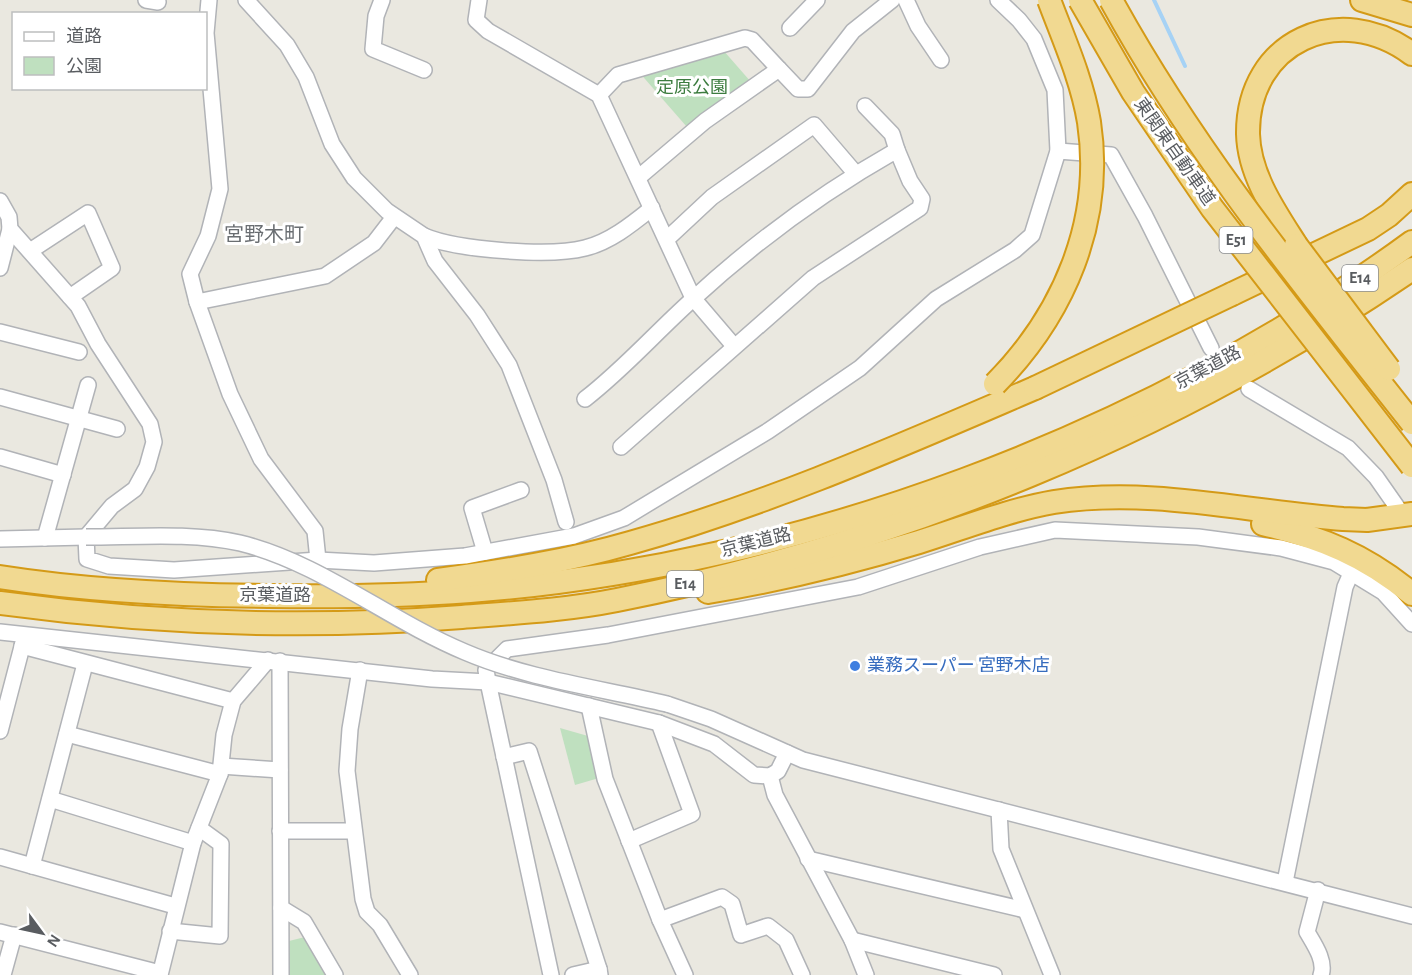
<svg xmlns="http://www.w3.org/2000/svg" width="1412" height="975" font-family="'Alegreya Sans','Noto Sans JP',sans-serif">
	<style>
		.green { fill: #bfe0bf }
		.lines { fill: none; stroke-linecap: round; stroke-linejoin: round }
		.stream { stroke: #a6d2f5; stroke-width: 4 }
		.minor-casing { stroke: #b1b3b7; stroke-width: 18 }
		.highway-casing { stroke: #d49a17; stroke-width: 26 }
		.minor { stroke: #fff; stroke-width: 15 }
		.highway { stroke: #f1d991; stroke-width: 22 }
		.minor-bridge-casing { stroke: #b1b3b7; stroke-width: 18; stroke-linecap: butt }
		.highway-bridge-casing { stroke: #d49a17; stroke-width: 26; stroke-linecap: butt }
		.minor-bridge { stroke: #fff; stroke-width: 15 }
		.highway-bridge { stroke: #f1d991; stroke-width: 22 }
		.shop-dot { fill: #3f7fe0; stroke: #fff; stroke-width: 2 }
		.labels { text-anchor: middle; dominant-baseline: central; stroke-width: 6; stroke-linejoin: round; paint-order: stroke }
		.shield { fill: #fff; stroke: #8b8d90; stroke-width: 1.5 }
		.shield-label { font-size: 16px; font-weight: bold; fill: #595c60 }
		.park-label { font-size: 18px; fill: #3c7c3f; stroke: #fff }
		.street-label { font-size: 18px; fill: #595c60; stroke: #fff }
		.shop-label { font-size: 18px; fill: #366cbe; stroke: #fff; text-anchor: start }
		.neighbourhood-label { font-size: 20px; fill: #6a6e72; stroke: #fff }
	</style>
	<rect width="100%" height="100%" fill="#eae8e0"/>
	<g class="green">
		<polygon points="723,50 751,82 687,127 638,71"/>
		<polygon points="560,728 588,736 599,778 575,785"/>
		<polygon points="305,937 327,975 289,975 289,941"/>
	</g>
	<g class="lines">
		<polyline class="stream" points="1154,0 1185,66"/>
		<g class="minor-casing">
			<g id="minor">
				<polyline points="146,0 158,2"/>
				<polyline points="209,0 206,33 220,189 208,236 190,274 197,302 230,394 261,459 315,531 318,560"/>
				<polyline points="246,0 287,45 306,77 332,144 354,178 387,211 424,236 435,261 477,315 509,365 554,480 566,522"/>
				<polyline points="382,0 376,16 373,49 424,70"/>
				<polyline points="479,0 476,20 488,31 599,95 693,298 734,346"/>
				<polyline points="906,0 918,26 941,60"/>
				<polyline points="790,28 817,0"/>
				<polyline points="599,95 618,75 745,38 752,40 779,69"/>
				<polyline points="865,106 892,134 897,150"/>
				<polyline points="1058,151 1111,155 1145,216 1211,348"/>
				<polyline points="639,177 705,121 779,69 798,89 808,89 853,31 892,0"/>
				<polyline points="0,201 9,217 10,229 78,306 98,344 150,424 154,442 147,467 135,489 112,506 86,537 87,559 109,566 174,570 318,560 374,563 465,556 574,536 624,518 768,431 860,368 936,299 1015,250 1032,235 1058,151 1055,90 1034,39 1019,20 998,0"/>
				<path d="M424,236C457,250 550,257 585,248C610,242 632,224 652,208"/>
				<polyline points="667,239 712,197 814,125 856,174"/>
				<polyline points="30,251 88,213 112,268 70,297"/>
				<polyline points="0,268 10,229"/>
				<polyline points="197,302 325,276 374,243 394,217"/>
				<polyline points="0,332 79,352"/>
				<polyline points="1249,389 1348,448 1376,477 1397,507"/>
				<polyline points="0,397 117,429"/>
				<path d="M585,399C624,369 657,331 693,299C756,241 823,192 897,150L910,181L922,199L920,208L813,278L621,447"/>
				<polyline points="0,457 63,475"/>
				<polyline points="45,538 88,385"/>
				<polyline points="0,539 86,537"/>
				<polyline points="485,552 472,508 521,490"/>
				<polyline points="0,632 432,679 488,682 659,723 714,744 754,775 770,776 778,771 787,753"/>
				<polyline points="22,646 233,701"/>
				<polyline points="280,661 281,975"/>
				<polyline points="360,670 350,729 347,771 363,899 367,912 380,925 410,975"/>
				<polyline points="667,704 711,719 803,760 1412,916"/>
				<polyline points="589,706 605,779 660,920 685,975"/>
				<polyline points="0,731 24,639"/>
				<polyline points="67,734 220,774"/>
				<polyline points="504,757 529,751 599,969"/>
				<polyline points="221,766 280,770"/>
				<polyline points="770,776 775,795 852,940 866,975"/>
				<polyline points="50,799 193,843"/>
				<polyline points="999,810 1001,849 1052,975"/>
				<polyline points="280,831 354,831"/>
				<polyline points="629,841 692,814 659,723"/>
				<polyline points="0,857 175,906"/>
				<polyline points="808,859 1025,910"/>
				<polyline points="32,866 85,664"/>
				<polyline points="1285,882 1345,587 1352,571"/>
				<path d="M1318,890L1307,932C1314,944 1326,961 1321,975"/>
				<polyline points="281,908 304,922 335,975"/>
				<polyline points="660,920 722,897 732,904 741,935 768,926 786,940 802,975"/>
				<polyline points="170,931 220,936 221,844 199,828"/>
				<polyline points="0,932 160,973"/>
				<polyline points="852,940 994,975"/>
				<polyline points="3,975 14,935"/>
				<polyline points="160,975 193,843 220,774 224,735 233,701 268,660"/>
				<polyline points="551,975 488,682 486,670 507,649 608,635 858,587 980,547 1055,530 1198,537 1281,548 1334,562 1383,592 1412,624"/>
				<polyline points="573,975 599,969 600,975"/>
			</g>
		</g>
		<g class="highway-casing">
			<g id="highway">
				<polyline points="1362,0 1412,15"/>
				<path d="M1296,245C1275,212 1249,175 1248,134C1247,41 1340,0 1412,54"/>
				<polyline points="1232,294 1368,229 1389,215 1412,194"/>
				<path d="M1263,524C1322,538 1365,555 1412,594"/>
				<path d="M0,577C89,591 179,595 268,596C335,597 403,596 470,591C795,567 1149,435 1412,242"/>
				<path d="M438,580C503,571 568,561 630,543C769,504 902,445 1035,388"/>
				<path d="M708,592C779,580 850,563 919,542C964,528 1008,510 1054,502C1151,487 1247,512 1343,519L1367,520L1412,514"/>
				<path d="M0,603C154,624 306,629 462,617C513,613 567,610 617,600C900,544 1174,432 1412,269"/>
			</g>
		</g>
		<use href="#minor" class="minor"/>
		<use href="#highway" class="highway"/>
		<g class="minor-bridge-casing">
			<path id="minor-bridge" d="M86,537C136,537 191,532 240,543C321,563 388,620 465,652C528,679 600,688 667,704"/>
		</g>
		<g class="highway-bridge-casing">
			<g id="highway-bridge">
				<polyline points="1080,0 1133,92 1212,208 1412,466"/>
				<path d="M1111,0C1194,152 1305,287 1412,423"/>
				<polyline points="1296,245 1389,369"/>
				<path d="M995,384C1064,314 1104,221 1089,122C1082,80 1064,40 1049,0"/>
				<polyline points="1035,388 1232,294"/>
			</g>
		</g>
		<use href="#minor-bridge" class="minor-bridge"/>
		<use href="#highway-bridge" class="highway-bridge"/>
	</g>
	<circle class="shop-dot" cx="855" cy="666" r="6"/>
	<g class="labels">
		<g class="shield">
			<rect x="1219.5" y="227" width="33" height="26" rx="4.5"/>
			<rect x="1342" y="265" width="36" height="26" rx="4.5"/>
			<rect x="667" y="571" width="36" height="26" rx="4.5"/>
		</g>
		<g class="shield-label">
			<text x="1236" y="240">E51</text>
			<text x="1360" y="278">E14</text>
			<text x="685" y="584">E14</text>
		</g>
		<g class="park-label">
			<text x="692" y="88">定原公園</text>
		</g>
		<g class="street-label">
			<text transform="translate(1174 152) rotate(55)">東関東自動車道</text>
			<text transform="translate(1208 368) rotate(-28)">京葉道路</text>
			<text transform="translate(756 543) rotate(-14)">京葉道路</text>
			<text x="275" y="596">京葉道路</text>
		</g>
		<g class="shop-label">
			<text x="867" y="666">業務スーパー 宮野木店</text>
		</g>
		<g class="neighbourhood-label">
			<text x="264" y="235">宮野木町</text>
		</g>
	</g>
	<rect x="12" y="12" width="195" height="78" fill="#ffffff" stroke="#bdbebf" stroke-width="1.5"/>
	<rect x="24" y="32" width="30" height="9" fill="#ffffff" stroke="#bdbebf" stroke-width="1.5"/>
	<text x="66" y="42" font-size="18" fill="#595c60">道路</text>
	<rect x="24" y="57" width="30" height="18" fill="#bfe0bf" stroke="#bdbebf" stroke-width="1.5"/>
	<text x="66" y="72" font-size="18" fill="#595c60">公園</text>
	<g transform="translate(42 933) rotate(123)" stroke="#ffffff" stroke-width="4.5" paint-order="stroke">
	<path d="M0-4.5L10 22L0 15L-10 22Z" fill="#595c60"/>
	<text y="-9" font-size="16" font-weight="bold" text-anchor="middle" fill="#595c60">N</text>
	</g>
</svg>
